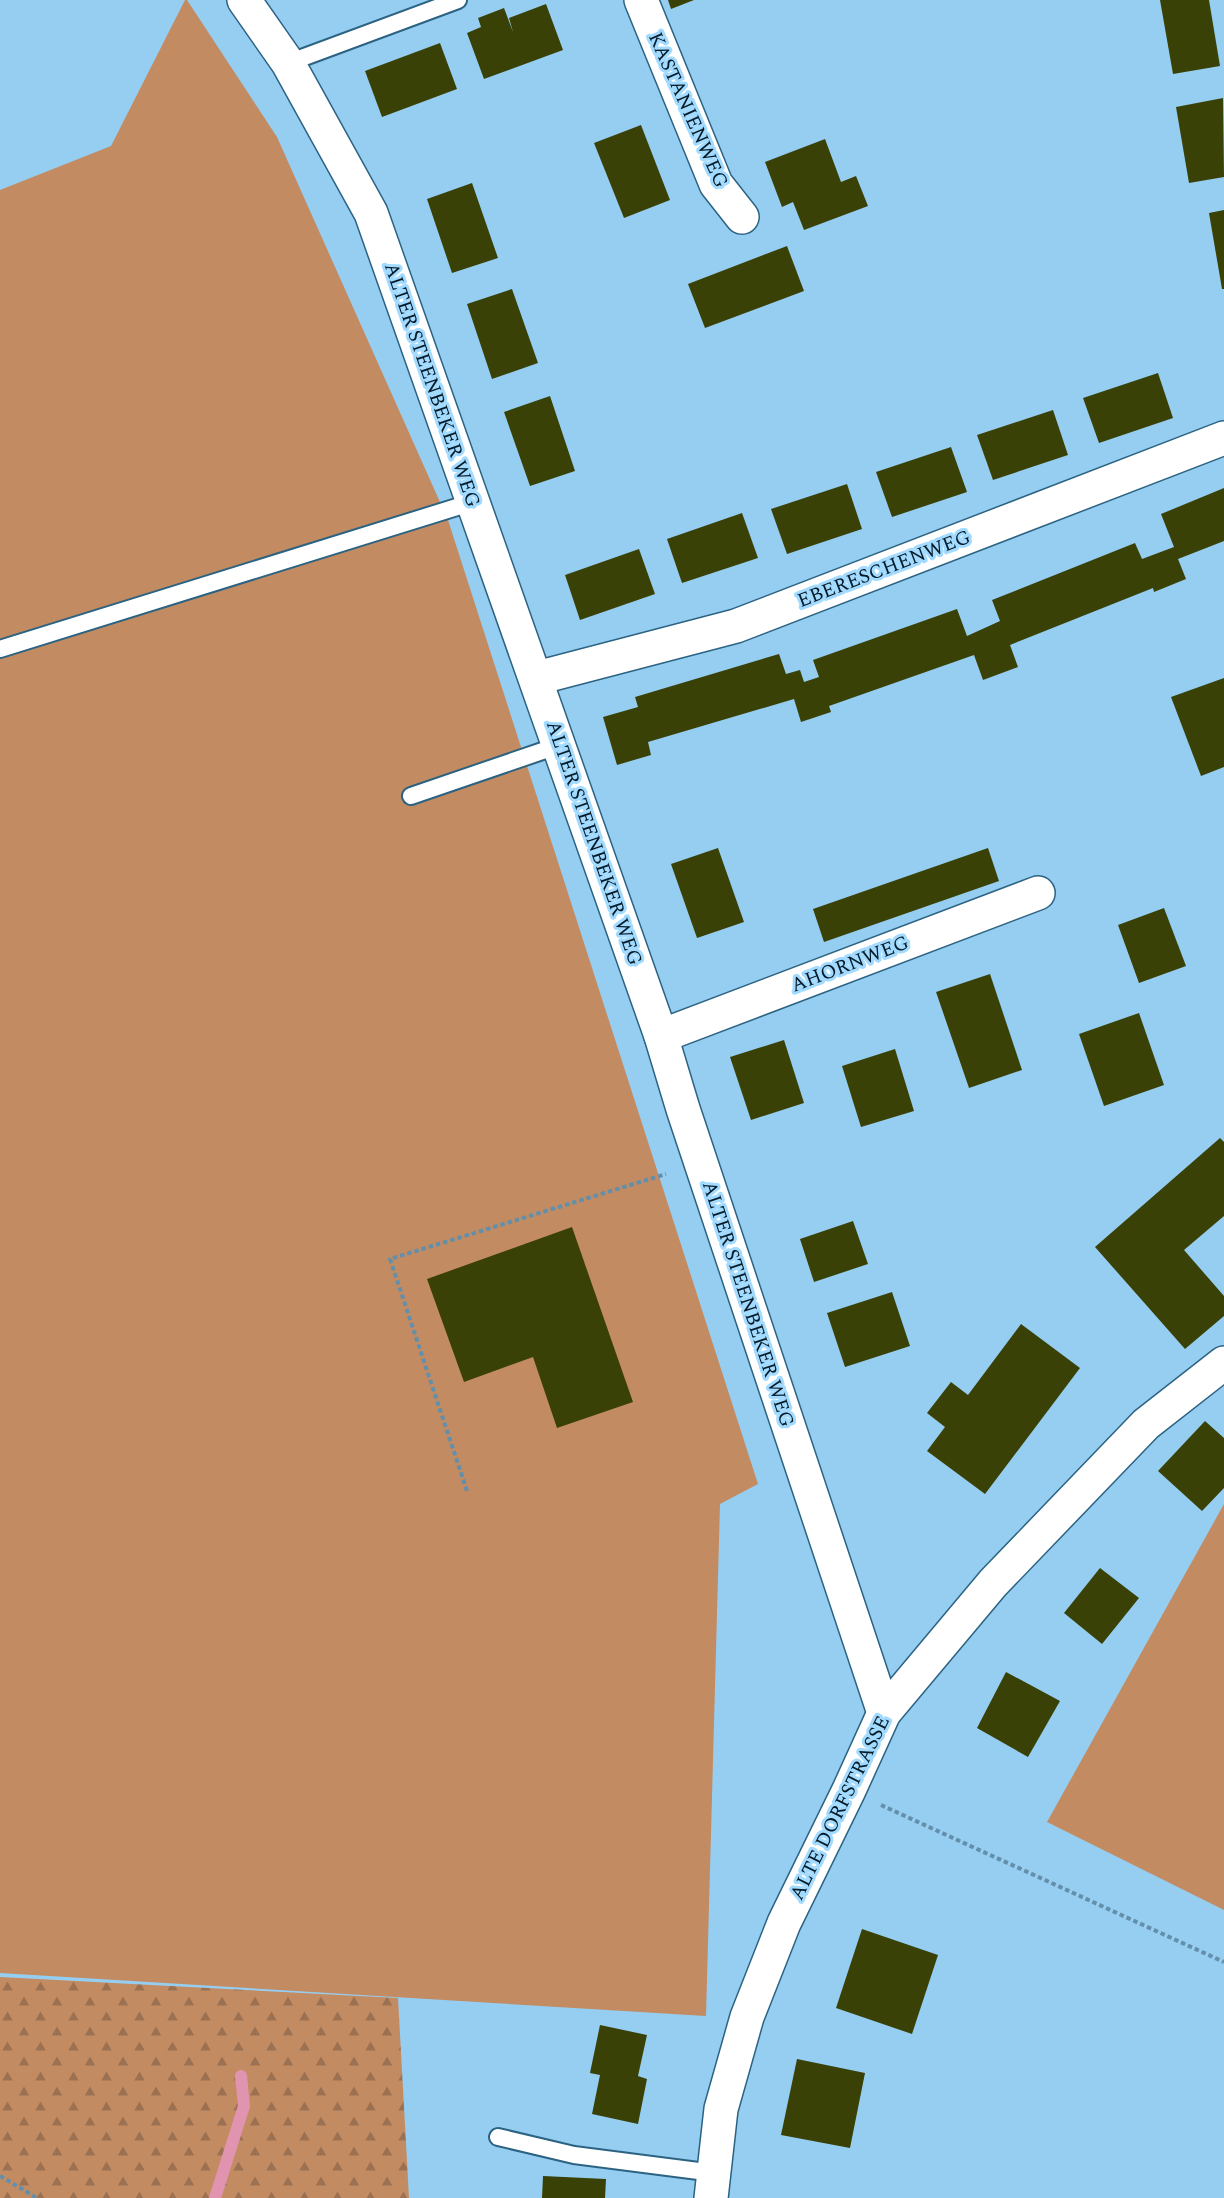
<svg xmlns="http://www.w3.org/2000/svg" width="1224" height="2198" font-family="Spectral,serif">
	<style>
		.grass { fill: #c38b62 }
		.forest { fill: url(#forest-firs) }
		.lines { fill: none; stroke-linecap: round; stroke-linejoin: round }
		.stream { stroke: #e094af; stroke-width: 12 }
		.building { fill: #3a4107 }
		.lane-casing { stroke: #2c6382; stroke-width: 20 }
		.street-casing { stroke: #2c6382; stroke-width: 36 }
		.path { stroke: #638fab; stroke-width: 4; stroke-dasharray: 4.5 3; stroke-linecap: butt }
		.lane { stroke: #fff; stroke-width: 16 }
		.street { stroke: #fff; stroke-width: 33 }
		.labels { text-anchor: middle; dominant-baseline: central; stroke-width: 6; stroke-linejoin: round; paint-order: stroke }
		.street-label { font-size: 20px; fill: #051b28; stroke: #a2dbff }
	</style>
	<defs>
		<pattern id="forest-firs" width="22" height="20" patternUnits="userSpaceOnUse" patternTransform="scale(1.5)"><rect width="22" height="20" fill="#c38b62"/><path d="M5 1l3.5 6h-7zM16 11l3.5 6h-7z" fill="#9c7151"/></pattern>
	</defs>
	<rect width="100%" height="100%" fill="#96cef2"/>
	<g class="grass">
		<polygon points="185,0 187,0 277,137 448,520 758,1484 720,1504 706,2016 0,1973 0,190 111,146"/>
		<polygon points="1224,1504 1224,1910 1047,1822"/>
	</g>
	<polygon class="forest" points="0,1977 398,1998 409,2198 0,2198"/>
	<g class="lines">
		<polyline class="stream" points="215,2198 244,2106 241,2076"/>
	</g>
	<g class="building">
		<polygon points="668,0 694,0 671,9"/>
		<polygon points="1160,0 1209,0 1220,66 1173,74"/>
		<polygon points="546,4 563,50 484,79 467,33 481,27 478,18 504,8 513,32 509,18"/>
		<polygon points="440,43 457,89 382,117 365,71"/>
		<polygon points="1223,98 1224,177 1189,183 1176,107"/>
		<polygon points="641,125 670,200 624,218 594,143"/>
		<polygon points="825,139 841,182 856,176 868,206 804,230 793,202 782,207 765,162"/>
		<polygon points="472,183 498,258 452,273 427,199"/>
		<polygon points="1224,210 1224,289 1222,289 1209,213"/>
		<polygon points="787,246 804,291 705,328 688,284"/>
		<polygon points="512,289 538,363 492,379 467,304"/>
		<polygon points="1158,373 1173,418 1099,443 1083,398"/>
		<polygon points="550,396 575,471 530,486 504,412"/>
		<polygon points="1053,410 1068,455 993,480 977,435"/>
		<polygon points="951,447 967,492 892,517 876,472"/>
		<polygon points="847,484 862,529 787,554 771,509"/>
		<polygon points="1224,488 1224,541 1178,559 1186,579 1154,592 1153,588 1010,645 1018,667 983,680 974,655 829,706 831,712 801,722 794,699 648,742 651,755 617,765 603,717 638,707 635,697 779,654 786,674 800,670 804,682 819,677 813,660 957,609 967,636 1000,621 992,600 1135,543 1142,559 1174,547 1161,514"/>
		<polygon points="742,513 758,558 682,583 667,539"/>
		<polygon points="639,549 655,594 580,620 565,575"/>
		<polygon points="1224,678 1224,767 1201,776 1171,697"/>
		<polygon points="718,848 744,922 697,938 671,864"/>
		<polygon points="988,848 999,881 824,942 813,909"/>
		<polygon points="1164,908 1186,966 1139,983 1118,925"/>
		<polygon points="990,974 1022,1070 969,1088 936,992"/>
		<polygon points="1139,1013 1164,1085 1104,1106 1079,1034"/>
		<polygon points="784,1040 804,1103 751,1120 730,1057"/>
		<polygon points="895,1049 914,1111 861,1127 842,1066"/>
		<polygon points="1220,1138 1224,1142 1224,1216 1184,1250 1224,1296 1224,1316 1185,1349 1095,1247"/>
		<polygon points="853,1221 868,1264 814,1282 800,1239"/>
		<polygon points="572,1227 633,1402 557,1428 533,1357 464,1382 427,1279"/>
		<polygon points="892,1292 910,1346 845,1367 827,1313"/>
		<polygon points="1021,1324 1080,1368 985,1494 927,1451 945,1427 927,1413 951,1382 968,1395"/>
		<polygon points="1205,1421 1224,1438 1224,1488 1202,1511 1158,1471"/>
		<polygon points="1100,1568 1139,1598 1102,1644 1064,1613"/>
		<polygon points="1006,1672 1060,1701 1028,1757 977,1728"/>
		<polygon points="862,1929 938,1955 912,2034 836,2008"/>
		<polygon points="600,2025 647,2035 638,2076 647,2079 638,2124 592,2114 600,2075 590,2073"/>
		<polygon points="797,2059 865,2073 850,2148 781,2135"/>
		<polygon points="543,2176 606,2179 605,2198 542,2198"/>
	</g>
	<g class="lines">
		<g class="lane-casing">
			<g id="lane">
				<polyline points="288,63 458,0"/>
				<polyline points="0,649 473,502"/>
				<polyline points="411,796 560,745"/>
				<polyline points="498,2137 574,2155 714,2173"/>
			</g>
		</g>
		<g class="street-casing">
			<g id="street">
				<polyline points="244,0 288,63 371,213 661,1036 683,1109 884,1713"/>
				<polyline points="641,0 716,184 742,217"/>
				<polyline points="537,678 736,626 1224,438"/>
				<polyline points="661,1036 1038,893"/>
				<polyline points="711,2198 721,2109 747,2017 784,1923 849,1790 884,1713 993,1583 1146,1424 1224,1363"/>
			</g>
		</g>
		<g class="path">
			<polyline points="467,1491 390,1259 666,1174"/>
			<polyline points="881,1805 1224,1962"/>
			<polyline points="0,2176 37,2198"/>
		</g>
		<use href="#lane" class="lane"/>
		<use href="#street" class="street"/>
	</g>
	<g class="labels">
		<g class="street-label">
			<text transform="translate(688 110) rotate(66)">KASTANIENWEG</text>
			<text transform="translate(432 385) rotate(71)">ALTER STEENBEKER WEG</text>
			<text transform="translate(884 569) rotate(-21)">EBERESCHENWEG</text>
			<text transform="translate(594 843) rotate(71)">ALTER STEENBEKER WEG</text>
			<text transform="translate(850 964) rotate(-21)">AHORNWEG</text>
			<text transform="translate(748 1304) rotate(72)">ALTER STEENBEKER WEG</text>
			<text transform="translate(840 1808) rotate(-64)">ALTE DORFSTRASSE</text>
		</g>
	</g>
</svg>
